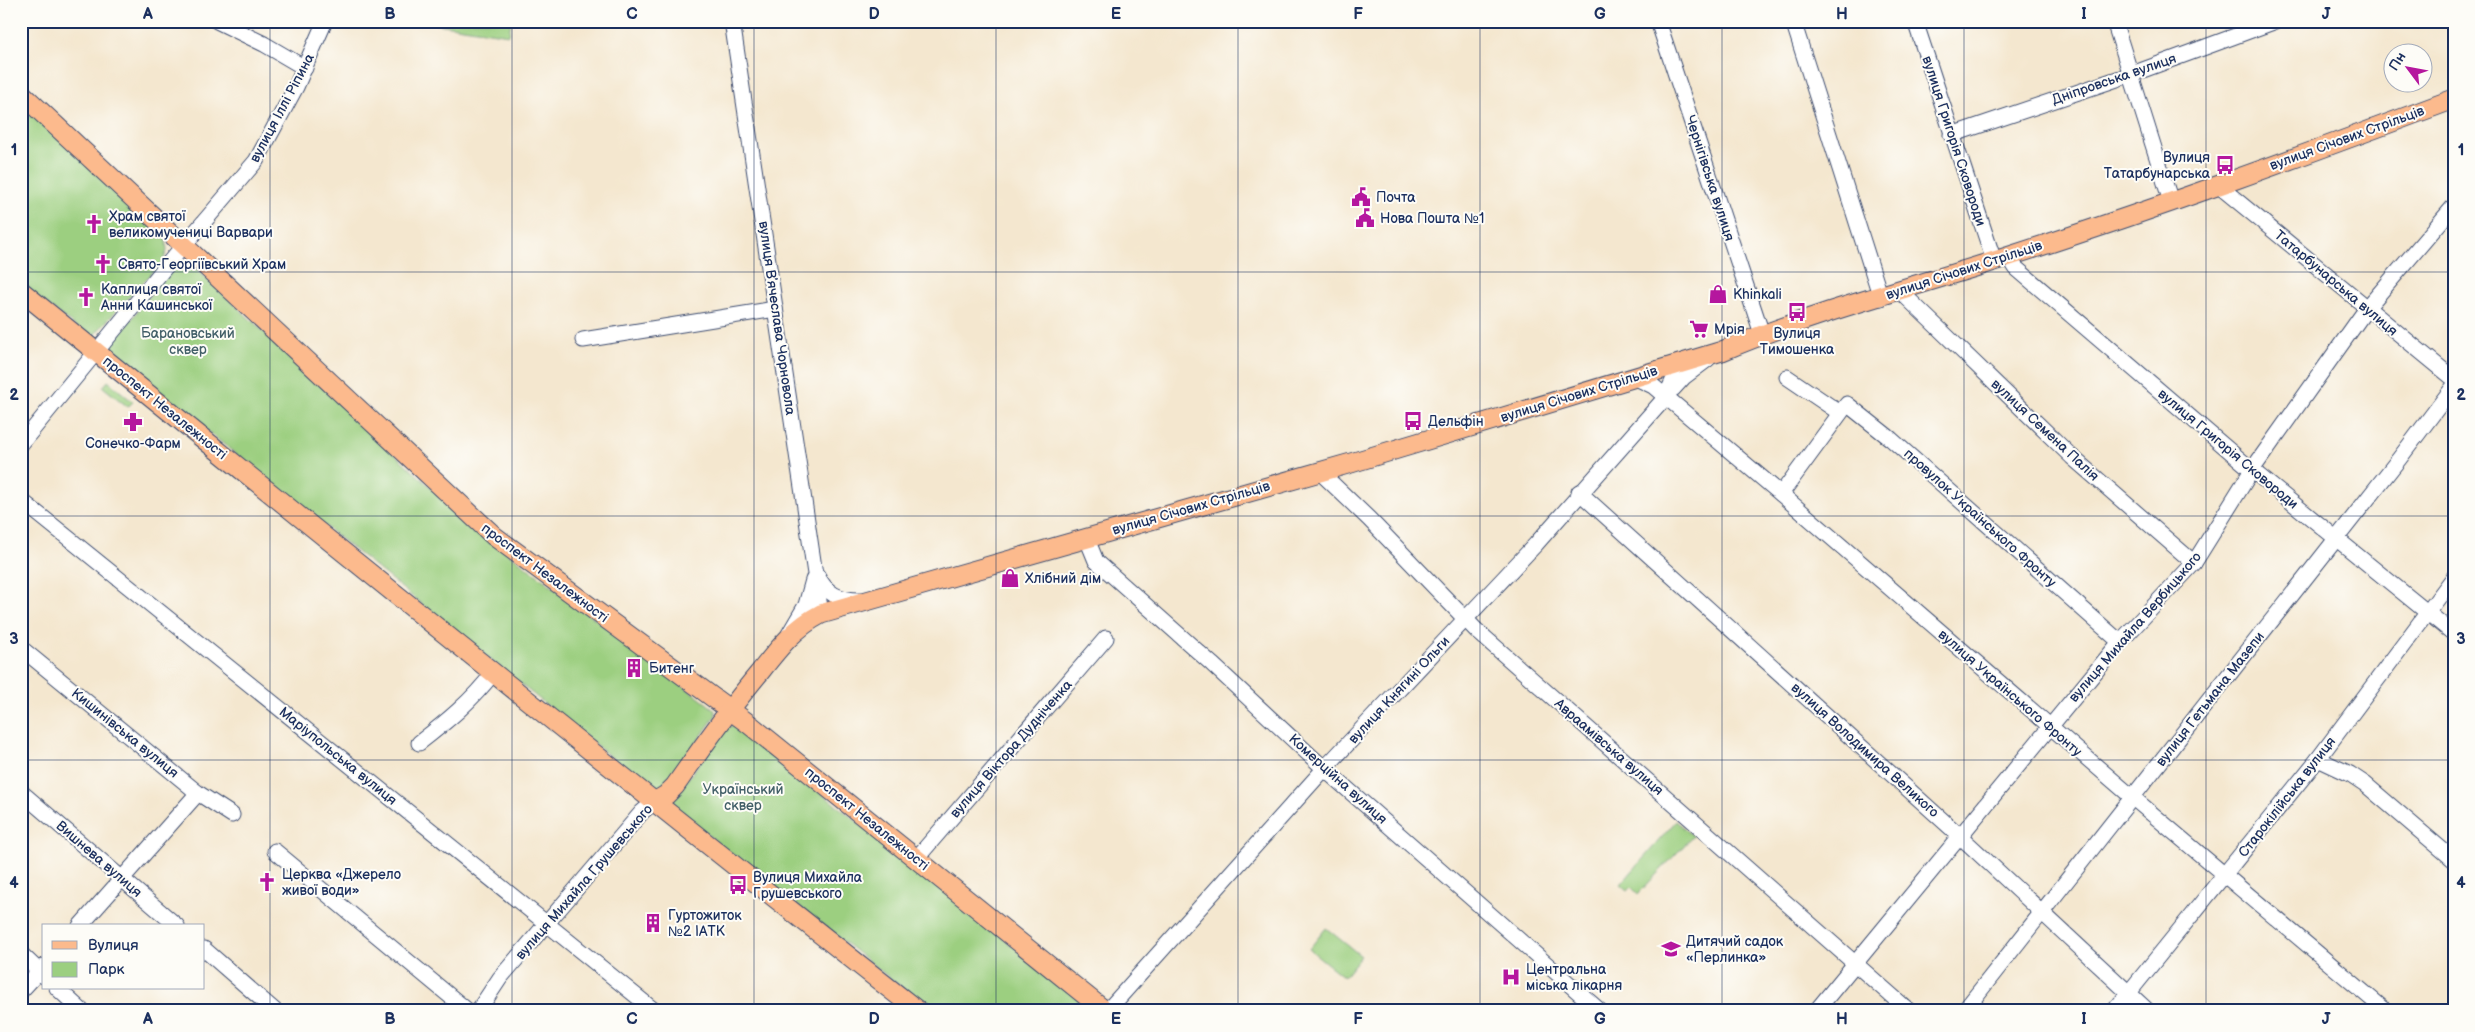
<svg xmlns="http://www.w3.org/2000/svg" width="2475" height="1032" font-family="'Balsamiq Sans',sans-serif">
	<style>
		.green { fill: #9ccf80; stroke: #5c7f6f }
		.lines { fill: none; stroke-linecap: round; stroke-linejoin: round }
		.minor-casing { stroke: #3c4b6f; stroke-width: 17 }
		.major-casing { stroke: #3c4b6f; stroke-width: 21 }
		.minor { stroke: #fff; stroke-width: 15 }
		.major { stroke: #fcba8d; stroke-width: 19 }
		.grid { fill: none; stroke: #1b2f5e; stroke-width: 1; stroke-opacity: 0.55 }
		.labels { text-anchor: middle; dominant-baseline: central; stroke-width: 4; stroke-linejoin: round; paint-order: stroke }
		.street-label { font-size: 14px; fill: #1b2f5e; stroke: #fdfcf7 }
		.poi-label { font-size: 14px; fill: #1b2f5e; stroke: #fdfcf7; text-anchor: start }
		.park-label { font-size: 14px; fill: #425f68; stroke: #fdfcf7 }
		.neatline { fill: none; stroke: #1b2f5e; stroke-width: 2 }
		.grid-label { font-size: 16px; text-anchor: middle; font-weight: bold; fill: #1b2f5e }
	</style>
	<rect width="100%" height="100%" fill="#fdfcf7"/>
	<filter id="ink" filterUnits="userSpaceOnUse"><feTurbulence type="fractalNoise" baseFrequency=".02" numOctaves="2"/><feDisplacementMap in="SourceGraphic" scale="10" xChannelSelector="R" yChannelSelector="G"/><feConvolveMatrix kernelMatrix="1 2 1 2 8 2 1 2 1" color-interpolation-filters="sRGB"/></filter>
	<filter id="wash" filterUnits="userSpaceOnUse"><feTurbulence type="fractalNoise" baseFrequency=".0096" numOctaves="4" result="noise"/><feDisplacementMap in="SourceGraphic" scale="20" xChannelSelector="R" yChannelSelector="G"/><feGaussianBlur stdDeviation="1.12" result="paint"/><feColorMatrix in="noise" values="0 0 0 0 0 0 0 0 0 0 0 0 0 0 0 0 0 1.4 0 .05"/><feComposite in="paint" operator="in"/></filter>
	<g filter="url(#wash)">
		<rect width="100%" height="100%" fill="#f4e7cf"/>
		<g class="green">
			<polygon points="417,21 511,21 509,35"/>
			<polygon points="21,101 166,240 167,251 163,261 91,338 21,285"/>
			<polygon points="186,263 192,265 471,525 714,709 716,715 664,789 653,791 107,350 172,268 179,264"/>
			<polygon points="108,381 133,402 128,407 103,387"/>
			<polygon points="736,725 1094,1011 932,1011 676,810 672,805 674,797 727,727"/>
			<polygon points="1676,821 1693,836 1638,894 1631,887 1628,890 1621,884"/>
			<polygon points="1326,928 1361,956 1344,977 1309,949"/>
		</g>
	</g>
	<g filter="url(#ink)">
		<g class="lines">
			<g class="minor-casing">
				<g id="minor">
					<polyline points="217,21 264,44 305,68"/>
					<polyline points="732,21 821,614"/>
					<polyline points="1658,21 1762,334"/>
					<polyline points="1793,21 1881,298"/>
					<polyline points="1915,21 1994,261"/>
					<polyline points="2114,21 2171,202"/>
					<polyline points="1951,135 2132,74 2276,21"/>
					<polyline points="2219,186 2454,379"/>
					<polyline points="2009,257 2016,268 2252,470 2454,634"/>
					<polyline points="1900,291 2072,457 2194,563"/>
					<polyline points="583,340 775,309"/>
					<polyline points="1634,377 1653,386 1781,494 2132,797 2386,1011"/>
					<polyline points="1787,377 1840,413"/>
					<polyline points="1673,389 1684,377 1708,359"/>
					<polyline points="21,444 167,265 256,161 296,87 325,21"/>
					<polyline points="1320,472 1369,519 1476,630 1909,1011"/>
					<polyline points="1579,492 1961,837 2148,1011"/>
					<polyline points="1781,494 1847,404 1891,439 2120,642"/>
					<polyline points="21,500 655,1011"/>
					<polyline points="1087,539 1096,561 1212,664 1329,773 1600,1011"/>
					<path d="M817,575C826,594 839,600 860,600"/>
					<polyline points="789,634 806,605 813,580"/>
					<polyline points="21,648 198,793 232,815"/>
					<path d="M419,743C446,722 472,701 493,673"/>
					<polyline points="2318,759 2350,774 2365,784 2454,860"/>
					<polyline points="21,792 177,926"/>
					<polyline points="275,851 468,1011"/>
					<polyline points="916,859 1106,638"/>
					<polyline points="80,926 198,793"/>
					<polyline points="204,949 275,1011"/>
					<polyline points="21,954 44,976"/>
					<polyline points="57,988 82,1011"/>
					<polyline points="21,991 44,966"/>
					<polyline points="478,1011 500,978 642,812 654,802"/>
					<polyline points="1107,1011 1325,768 1536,544 1665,398 1681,363"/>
					<polyline points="1816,1011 2120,642 2194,563 2252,470 2367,308 2454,206"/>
					<polyline points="1964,1011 2399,459 2454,386"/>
					<polyline points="2114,1011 2318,759 2454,577"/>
				</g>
			</g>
			<g class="major-casing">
				<g id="major">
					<polyline points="21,93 494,536 749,724 1105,1011"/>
					<path d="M21,291C319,533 617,774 918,1011"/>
					<path d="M654,802L666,795L675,786C702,747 729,709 760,672C778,649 794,628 821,614L1351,463L1722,351C1814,312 1915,287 2010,256C2160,208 2307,154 2454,99"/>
				</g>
			</g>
			<use href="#minor" class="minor"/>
			<use href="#major" class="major"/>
		</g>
	</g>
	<path class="grid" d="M270,21V1011M512,21V1011M754,21V1011M996,21V1011M1238,21V1011M1480,21V1011M1722,21V1011M1964,21V1011M2206,21V1011M21,272H2454M21,516H2454M21,760H2454"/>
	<defs>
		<g id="bus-bare" transform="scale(1.5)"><path d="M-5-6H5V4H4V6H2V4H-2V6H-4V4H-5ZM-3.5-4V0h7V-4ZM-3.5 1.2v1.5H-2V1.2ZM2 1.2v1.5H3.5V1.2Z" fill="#b5179e" stroke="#fdfcf7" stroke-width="2.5" paint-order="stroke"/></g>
		<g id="civic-bare" transform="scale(1.5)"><path d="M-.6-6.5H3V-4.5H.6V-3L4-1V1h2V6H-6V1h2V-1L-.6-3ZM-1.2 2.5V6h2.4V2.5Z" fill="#b5179e" stroke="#fdfcf7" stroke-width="2.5" paint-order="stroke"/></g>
		<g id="church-bare" transform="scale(1.5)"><path d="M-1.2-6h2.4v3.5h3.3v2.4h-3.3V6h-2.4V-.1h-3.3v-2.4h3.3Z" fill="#b5179e" stroke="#fdfcf7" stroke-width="2.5" paint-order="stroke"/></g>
		<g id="shop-bare" transform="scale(1.5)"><path d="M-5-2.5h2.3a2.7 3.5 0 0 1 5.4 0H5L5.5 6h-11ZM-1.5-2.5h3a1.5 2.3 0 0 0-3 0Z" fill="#b5179e" stroke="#fdfcf7" stroke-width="2.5" paint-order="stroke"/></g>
		<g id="supermarket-bare" transform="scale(1.5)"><path d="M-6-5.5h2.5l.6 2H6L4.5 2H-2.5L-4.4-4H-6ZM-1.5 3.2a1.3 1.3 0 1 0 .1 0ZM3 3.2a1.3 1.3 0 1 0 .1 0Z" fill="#b5179e" stroke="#fdfcf7" stroke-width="2.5" paint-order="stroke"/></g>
		<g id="pharmacy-bare" transform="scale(1.5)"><path d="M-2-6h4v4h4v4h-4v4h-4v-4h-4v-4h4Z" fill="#b5179e" stroke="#fdfcf7" stroke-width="2.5" paint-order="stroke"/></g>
		<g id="building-bare" transform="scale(1.5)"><path d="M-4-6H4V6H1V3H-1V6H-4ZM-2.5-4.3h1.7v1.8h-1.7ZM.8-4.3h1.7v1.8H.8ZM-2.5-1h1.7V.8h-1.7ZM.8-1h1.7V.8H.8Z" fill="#b5179e" stroke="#fdfcf7" stroke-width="2.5" paint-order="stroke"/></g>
		<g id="school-bare" transform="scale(1.5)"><path d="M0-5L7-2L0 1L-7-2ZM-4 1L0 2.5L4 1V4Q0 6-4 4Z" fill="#b5179e" stroke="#fdfcf7" stroke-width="2.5" paint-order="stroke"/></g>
		<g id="hospital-bare" transform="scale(1.5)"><path d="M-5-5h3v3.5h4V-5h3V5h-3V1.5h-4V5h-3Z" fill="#b5179e" stroke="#fdfcf7" stroke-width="2.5" paint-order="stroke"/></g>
	</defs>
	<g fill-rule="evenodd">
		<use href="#bus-bare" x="2225" y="165"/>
		<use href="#civic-bare" x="1361" y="197"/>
		<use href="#civic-bare" x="1365" y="218"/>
		<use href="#church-bare" x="94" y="224"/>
		<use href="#church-bare" x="103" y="264"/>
		<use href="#shop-bare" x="1718" y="294"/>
		<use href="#church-bare" x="86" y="297"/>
		<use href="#bus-bare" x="1797" y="312"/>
		<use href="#supermarket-bare" x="1699" y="329"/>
		<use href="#bus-bare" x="1413" y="421"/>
		<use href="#pharmacy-bare" x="133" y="422"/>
		<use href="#shop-bare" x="1010" y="578"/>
		<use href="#building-bare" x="634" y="668"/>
		<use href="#church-bare" x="267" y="882"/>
		<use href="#bus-bare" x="738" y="885"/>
		<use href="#building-bare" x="653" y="923"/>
		<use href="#school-bare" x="1671" y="949"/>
		<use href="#hospital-bare" x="1511" y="977"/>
	</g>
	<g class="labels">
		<g class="street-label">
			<text transform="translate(2114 79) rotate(-19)">Дніпровська вулиця</text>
			<text transform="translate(282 108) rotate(-62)">вулиця Іллі Ріпина</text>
			<text transform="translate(2347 138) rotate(-20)">вулиця Січових Стрільців</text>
			<text transform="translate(1954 141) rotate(72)">вулиця Григорія Сковороди</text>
			<text transform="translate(1710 178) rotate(72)">Чернігівська вулиця</text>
			<text transform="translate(1964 270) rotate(-18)">вулиця Січових Стрільців</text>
			<text transform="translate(2336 283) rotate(40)">Татарбунарська вулиця</text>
			<text transform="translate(777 318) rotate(82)">вулиця Вʼячеслава Чорновола</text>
			<text transform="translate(1579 394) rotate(-17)">вулиця Січових Стрільців</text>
			<text transform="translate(165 408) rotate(39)">проспект Незалежності</text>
			<text transform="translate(2045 430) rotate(43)">вулиця Семена Палія</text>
			<text transform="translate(2228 449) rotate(40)">вулиця Григорія Сковороди</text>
			<text transform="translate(1191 508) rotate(-16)">вулиця Січових Стрільців</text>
			<text transform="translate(1980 518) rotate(42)">провулок Українського Фронту</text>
			<text transform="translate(545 573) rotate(37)">проспект Незалежності</text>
			<text transform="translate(2135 627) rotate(-49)">вулиця Михайла Вербицького</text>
			<text transform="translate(1399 690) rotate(-47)">вулиця Княгині Ольги</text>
			<text transform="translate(2010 693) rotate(41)">вулиця Українського Фронту</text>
			<text transform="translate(2210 699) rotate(-52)">вулиця Гетьмана Мазепи</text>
			<text transform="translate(125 733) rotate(39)">Кишинівська вулиця</text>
			<text transform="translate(1609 747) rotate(41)">Авраамівська вулиця</text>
			<text transform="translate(1011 749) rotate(-49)">вулиця Віктора Дудніченка</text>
			<text transform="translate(1865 750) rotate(42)">вулиця Володимира Великого</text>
			<text transform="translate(338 756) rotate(39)">Маріупольська вулиця</text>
			<text transform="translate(1338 779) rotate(42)">Комерційна вулиця</text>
			<text transform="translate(2287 797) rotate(-52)">Старокілійська вулиця</text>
			<text transform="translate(867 819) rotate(39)">проспект Незалежності</text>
			<text transform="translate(99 859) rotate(41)">Вишнева вулиця</text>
			<text transform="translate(584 882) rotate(-49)">вулиця Михайла Грушевського</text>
		</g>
		<g class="poi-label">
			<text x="2210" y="157" text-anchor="end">Вулиця<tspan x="2210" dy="16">Татарбунарська</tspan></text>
			<text x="1376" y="197">Почта</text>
			<text x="109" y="216">Храм святої<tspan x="109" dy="16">великомучениці Варвари</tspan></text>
			<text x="1380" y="218">Нова Пошта №1</text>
			<text x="118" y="264">Свято-Георгіївський Храм</text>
			<text x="101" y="289">Каплиця cвятої<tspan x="101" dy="16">Анни Кашинської</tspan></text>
			<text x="1733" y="294">Khinkali</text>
			<text x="1714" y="329">Мрія</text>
			<text x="1797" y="333" text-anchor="middle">Вулиця<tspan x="1797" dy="16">Тимошенка</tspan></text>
			<text x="1428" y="421">Дельфін</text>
			<text x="133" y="443" text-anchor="middle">Сонечко-Фарм</text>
			<text x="1025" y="578">Хлібний дім</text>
			<text x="649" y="668">Битенг</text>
			<text x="282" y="874">Церква «Джерело<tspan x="282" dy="16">живої води»</tspan></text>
			<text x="753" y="877">Вулиця Михайла<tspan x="753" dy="16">Грушевського</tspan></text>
			<text x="668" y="915">Гуртожиток<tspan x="668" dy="16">№2 ІАТК</tspan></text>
			<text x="1686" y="941">Дитячий садок<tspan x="1686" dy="16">«Перлинка»</tspan></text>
			<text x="1526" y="969">Центральна<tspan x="1526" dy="16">міська лікарня</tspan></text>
		</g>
		<g class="park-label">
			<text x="188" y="333">Барановський<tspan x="188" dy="16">сквер</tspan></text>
			<text x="743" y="789">Український<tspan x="743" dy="16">сквер</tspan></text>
		</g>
	</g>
	<rect width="2475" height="1032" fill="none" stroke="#fdfcf7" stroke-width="55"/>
	<rect x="42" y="924" width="162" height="65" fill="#fdfcf7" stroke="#a3aaba"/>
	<rect x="52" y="941" width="25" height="8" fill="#fcba8d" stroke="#a3aaba"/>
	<text x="88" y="950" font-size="15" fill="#1b2f5e">Вулиця</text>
	<rect x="52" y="962" width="25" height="15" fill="#9ccf80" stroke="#a3aaba"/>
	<text x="88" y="974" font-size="15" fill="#1b2f5e">Парк</text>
	<g transform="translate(2408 68) rotate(302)"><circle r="24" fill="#fdfcf7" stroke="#a3aaba"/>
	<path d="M0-4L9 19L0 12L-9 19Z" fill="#b5179e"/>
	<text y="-8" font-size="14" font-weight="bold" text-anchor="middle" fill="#1b2f5e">Пн</text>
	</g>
	<rect x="28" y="28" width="2420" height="976" class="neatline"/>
	<g class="grid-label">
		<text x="148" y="19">A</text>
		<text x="390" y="19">B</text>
		<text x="632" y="19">C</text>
		<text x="874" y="19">D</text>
		<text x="1116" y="19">E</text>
		<text x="1358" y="19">F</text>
		<text x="1600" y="19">G</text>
		<text x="1842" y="19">H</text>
		<text x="2084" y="19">I</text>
		<text x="2326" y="19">J</text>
		<text x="14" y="155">1</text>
		<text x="2461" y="155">1</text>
		<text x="14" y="400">2</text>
		<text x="2461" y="400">2</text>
		<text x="14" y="644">3</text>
		<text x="2461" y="644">3</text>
		<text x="14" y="888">4</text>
		<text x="2461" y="888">4</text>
		<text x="148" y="1024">A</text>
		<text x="390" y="1024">B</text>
		<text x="632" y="1024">C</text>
		<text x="874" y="1024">D</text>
		<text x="1116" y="1024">E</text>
		<text x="1358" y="1024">F</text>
		<text x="1600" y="1024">G</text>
		<text x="1842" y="1024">H</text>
		<text x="2084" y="1024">I</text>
		<text x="2326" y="1024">J</text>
	</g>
</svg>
